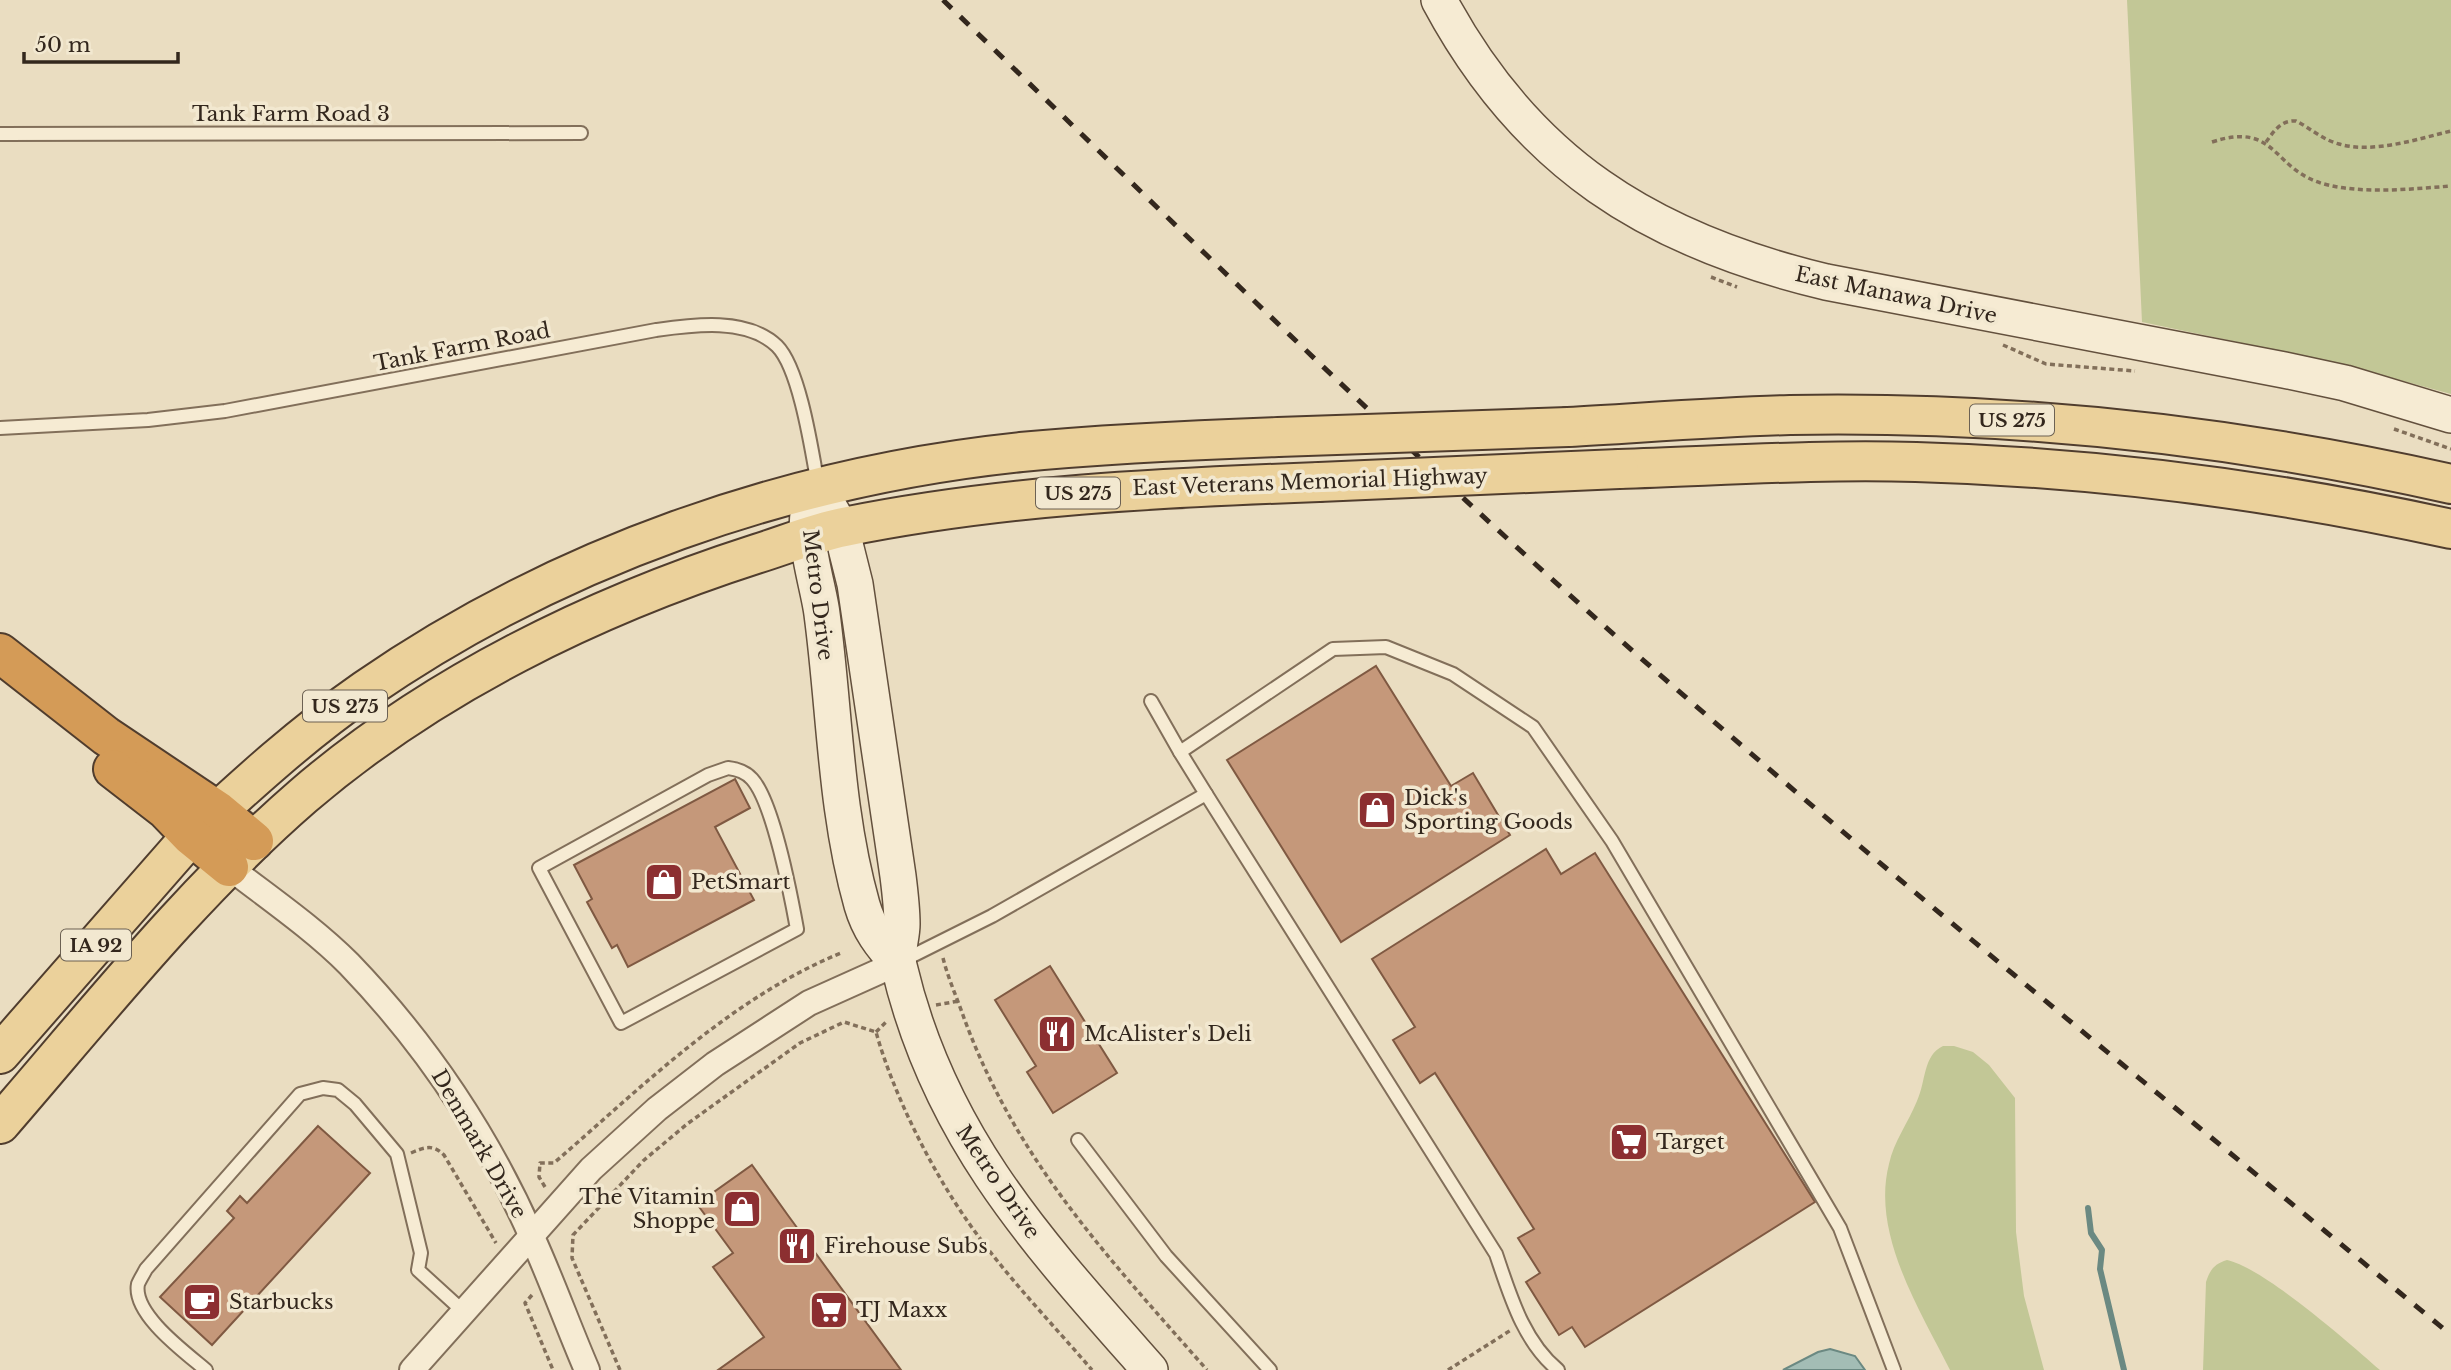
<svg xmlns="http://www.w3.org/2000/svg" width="2451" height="1370" font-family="'Libre Baskerville',serif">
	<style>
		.green { fill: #c2c796 }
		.water { fill: #a3bdb5; stroke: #6b8982; stroke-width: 2 }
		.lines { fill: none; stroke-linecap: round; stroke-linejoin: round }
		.stream { stroke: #6b8982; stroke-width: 6 }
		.building { fill: #c5987a; stroke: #7f5942; stroke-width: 2 }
		.lane-casing { stroke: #826f5a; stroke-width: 16 }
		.street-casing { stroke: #826f5a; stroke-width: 28 }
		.secondary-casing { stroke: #63503d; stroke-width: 38 }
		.primary-casing { stroke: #503d2e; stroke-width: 42 }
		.highway-casing { stroke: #503d2e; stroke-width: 42 }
		.path { stroke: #826f5a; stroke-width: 3.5; stroke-dasharray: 5 3.5; stroke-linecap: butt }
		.lane { stroke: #f6ebd3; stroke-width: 12 }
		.street { stroke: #f6ebd3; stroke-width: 24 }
		.secondary { stroke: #f6ebd3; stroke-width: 35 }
		.primary { stroke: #ebd19b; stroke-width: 38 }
		.highway { stroke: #d49b57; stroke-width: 38 }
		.rail { stroke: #33271d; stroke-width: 5; stroke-dasharray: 12 12; stroke-linecap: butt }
		.primary-bridge-casing { stroke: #503d2e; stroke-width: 42; stroke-linecap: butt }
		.primary-bridge { stroke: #ebd19b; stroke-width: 38 }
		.labels { text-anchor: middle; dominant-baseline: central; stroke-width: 7; stroke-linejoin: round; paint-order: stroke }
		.shield { fill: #f2e8d0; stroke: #6c6153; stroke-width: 2 }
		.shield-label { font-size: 19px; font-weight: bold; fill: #33271d }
		.street-label { font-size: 21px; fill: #33271d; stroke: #f2e8d0 }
		.poi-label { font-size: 21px; fill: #33271d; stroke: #f2e8d0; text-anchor: start }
	</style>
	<rect width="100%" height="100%" fill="#eaddc1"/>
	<g class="green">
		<polygon points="2127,0 2451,0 2451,394 2337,363 2142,322"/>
		<path d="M1943,1046H1954L1973,1052L1989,1065L2015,1098L2016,1232L2024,1296L2044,1370H1950C1920,1310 1871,1234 1889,1164C1894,1141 1908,1123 1917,1101C1926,1082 1923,1055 1943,1046Z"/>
		<path d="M2227,1260C2264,1268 2348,1342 2380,1370H2203L2206,1282C2210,1270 2214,1264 2227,1260Z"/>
	</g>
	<polygon class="water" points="1830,1349 1855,1356 1865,1370 1783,1370 1818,1352"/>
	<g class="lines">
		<polyline class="stream" points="2088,1208 2091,1233 2102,1250 2100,1269 2124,1370"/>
	</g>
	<g class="building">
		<polygon points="1376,666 1451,786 1473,773 1510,835 1341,942 1227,760"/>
		<polygon points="735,779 750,808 715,827 754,900 628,967 617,945 612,948 587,902 592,899 574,865"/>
		<polygon points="1546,849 1561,874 1595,853 1815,1202 1585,1347 1572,1327 1559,1335 1526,1282 1540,1273 1518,1238 1534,1229 1435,1073 1420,1083 1393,1040 1415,1027 1372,959"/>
		<polygon points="1050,966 1117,1073 1053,1113 1027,1072 1036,1066 995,1000"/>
		<polygon points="318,1126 370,1173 212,1345 160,1297 234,1218 227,1211 240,1196 247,1203"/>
		<polygon points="752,1165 787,1214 901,1370 718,1370 764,1337 713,1267 733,1253 697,1204"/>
	</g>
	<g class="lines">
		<g class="lane-casing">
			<g id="lane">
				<polyline points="0,134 581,133"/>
				<path d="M0,428L148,420L225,411L656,330C692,325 747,317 777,346C800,369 812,452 818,485"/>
				<polyline points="1151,701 1180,752"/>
				<path d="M728,768C737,769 745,771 752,779C773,802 791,896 797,929L621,1023L539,868L708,775Z"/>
				<path d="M1206,794L1496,1254C1510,1295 1523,1341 1558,1370"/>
				<polyline points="902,961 992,916 1206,794 1180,752 1333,649 1386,647 1453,674 1533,727 1612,841 1840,1228 1894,1370"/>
				<polyline points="1078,1140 1166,1256 1270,1370"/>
				<path d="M206,1370C186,1353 132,1314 138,1284C140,1279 144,1273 146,1269L300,1094L323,1088L338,1090L355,1104L397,1154L421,1253L418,1270L464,1312"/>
			</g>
		</g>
		<g class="street-casing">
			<g id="street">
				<path d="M229,867C269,898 313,928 349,964C425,1043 488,1137 532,1237C552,1281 568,1326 587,1370"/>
				<polyline points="412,1370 591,1169 657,1109 715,1064 809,1003 898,963"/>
			</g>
		</g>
		<g class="secondary-casing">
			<g id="secondary">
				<path d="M1439,0C1526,163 1650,240 1826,282L2284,370L2345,383L2451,415"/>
				<path d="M819,489L841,528L855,584L898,876C900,892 902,908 902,924C902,938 896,953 899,966C939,1137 1038,1243 1150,1370"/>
				<path d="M810,508C800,531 819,588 822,614C835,711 835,810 862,905C869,929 881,945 898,963"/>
			</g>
		</g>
		<g class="primary-casing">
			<g id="primary">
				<path d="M1568,427C1641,423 1716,417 1790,415C2013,411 2234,435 2451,484"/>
				<path d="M1619,469C1718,466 1817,459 1916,462C2097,467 2274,490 2451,529"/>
				<path d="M0,1054L191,836C246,785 303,733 365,690C557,557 789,476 1021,452C1106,444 1192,440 1278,437"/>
				<path d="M0,1124C97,1012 191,893 303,796C432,685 594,606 756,554C785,545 814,533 844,527C1002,495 1158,488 1319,482"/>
			</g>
		</g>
		<g class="highway-casing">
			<g id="highway">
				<polyline points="0,653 106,736 218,811 254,841"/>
				<polyline points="113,769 166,810 191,836 229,867"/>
			</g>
		</g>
		<g class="path">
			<path d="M2212,142C2279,120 2271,172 2328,185C2367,194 2411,189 2451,186"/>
			<path d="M2266,142C2274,131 2281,120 2296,121C2310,128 2323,140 2339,144C2372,154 2418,139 2451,131"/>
			<polyline points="1711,277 1737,287"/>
			<polyline points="2003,345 2046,364 2135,371"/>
			<polyline points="2394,429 2451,449"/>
			<path d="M943,958C948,978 957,998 964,1018C1017,1162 1108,1257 1207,1370"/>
			<polyline points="936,1005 959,1001"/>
			<polyline points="876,1032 886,1022"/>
			<path d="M411,1153C425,1147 433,1144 444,1155L496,1243"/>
			<path d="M545,1187L539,1177L540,1163H554C643,1086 731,998 841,953"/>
			<polyline points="532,1295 525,1303 553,1370"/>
			<path d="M620,1370L572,1258L573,1235L643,1161L687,1124L800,1043L844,1022L876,1032C893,1093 930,1167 966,1219C1003,1273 1050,1321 1092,1370"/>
			<polyline points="1448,1370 1511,1330"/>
		</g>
		<use href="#lane" class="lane"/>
		<use href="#street" class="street"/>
		<use href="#secondary" class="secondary"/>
		<use href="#primary" class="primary"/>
		<use href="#highway" class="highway"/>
		<path class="rail" d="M943,0C1171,220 1397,444 1635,653C1902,887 2178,1109 2451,1335"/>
		<g class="primary-bridge-casing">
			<g id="primary-bridge">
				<polyline points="1278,437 1568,427"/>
				<polyline points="1319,482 1619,469"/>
			</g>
		</g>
		<use href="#primary-bridge" class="primary-bridge"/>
	</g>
	<defs>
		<g id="shop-square" transform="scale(2.0125)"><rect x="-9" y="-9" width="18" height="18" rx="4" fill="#8c2f31" stroke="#f2e8d0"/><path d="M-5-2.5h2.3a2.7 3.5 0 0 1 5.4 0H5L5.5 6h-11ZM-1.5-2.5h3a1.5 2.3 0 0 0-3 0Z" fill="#fff"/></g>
		<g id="restaurant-square" transform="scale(2.0125)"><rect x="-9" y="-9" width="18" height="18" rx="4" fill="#8c2f31" stroke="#f2e8d0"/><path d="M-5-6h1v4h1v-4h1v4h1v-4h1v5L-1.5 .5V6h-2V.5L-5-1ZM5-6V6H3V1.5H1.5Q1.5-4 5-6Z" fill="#fff"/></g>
		<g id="supermarket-square" transform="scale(2.0125)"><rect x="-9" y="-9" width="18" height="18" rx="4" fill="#8c2f31" stroke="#f2e8d0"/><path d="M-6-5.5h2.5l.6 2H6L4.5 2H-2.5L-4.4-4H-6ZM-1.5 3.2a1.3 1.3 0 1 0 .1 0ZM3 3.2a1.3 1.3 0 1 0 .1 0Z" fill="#fff"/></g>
		<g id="cafe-square" transform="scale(2.0125)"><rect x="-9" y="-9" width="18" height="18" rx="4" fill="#8c2f31" stroke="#f2e8d0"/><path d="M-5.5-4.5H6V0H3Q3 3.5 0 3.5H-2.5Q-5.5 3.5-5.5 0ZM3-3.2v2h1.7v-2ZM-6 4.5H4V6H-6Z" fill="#fff"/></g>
	</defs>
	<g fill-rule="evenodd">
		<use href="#shop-square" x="1377" y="810"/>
		<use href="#shop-square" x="664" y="882"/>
		<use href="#restaurant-square" x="1057" y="1034"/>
		<use href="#supermarket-square" x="1629" y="1142"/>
		<use href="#shop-square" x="742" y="1209"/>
		<use href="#restaurant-square" x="797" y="1246"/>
		<use href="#cafe-square" x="202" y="1302"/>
		<use href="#supermarket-square" x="829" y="1310"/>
	</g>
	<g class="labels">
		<g class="shield">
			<rect x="1970" y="404.5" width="84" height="31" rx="5"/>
			<rect x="1036" y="477.5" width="84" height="31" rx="5"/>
			<rect x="303" y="690.5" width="84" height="31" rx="5"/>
			<rect x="61" y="929.5" width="70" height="31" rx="5"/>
		</g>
		<g class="shield-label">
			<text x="2012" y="420">US 275</text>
			<text x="1078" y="493">US 275</text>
			<text x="345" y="706">US 275</text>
			<text x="96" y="945">IA 92</text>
		</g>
		<g class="street-label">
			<text x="291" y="114">Tank Farm Road 3</text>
			<text transform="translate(1896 295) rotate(12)">East Manawa Drive</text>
			<text transform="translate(462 347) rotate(-11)">Tank Farm Road</text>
			<text transform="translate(1310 482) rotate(-2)">East Veterans Memorial Highway</text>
			<text transform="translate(818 595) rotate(83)">Metro Drive</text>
			<text transform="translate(479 1144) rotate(60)">Denmark Drive</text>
			<text transform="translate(998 1182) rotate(56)">Metro Drive</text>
		</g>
		<g class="poi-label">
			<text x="1404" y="798">Dick's<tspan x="1404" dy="24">Sporting Goods</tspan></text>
			<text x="691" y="882">PetSmart</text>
			<text x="1084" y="1034">McAlister's Deli</text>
			<text x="1656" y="1142">Target</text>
			<text x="715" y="1197" text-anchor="end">The Vitamin<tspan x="715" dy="24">Shoppe</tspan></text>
			<text x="824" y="1246">Firehouse Subs</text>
			<text x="229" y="1302">Starbucks</text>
			<text x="856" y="1310">TJ Maxx</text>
		</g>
	</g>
	<path d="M24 52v10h154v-10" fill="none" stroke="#33271d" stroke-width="3.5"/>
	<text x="35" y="52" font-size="21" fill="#33271d" stroke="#f2e8d0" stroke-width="5" paint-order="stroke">50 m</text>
</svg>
